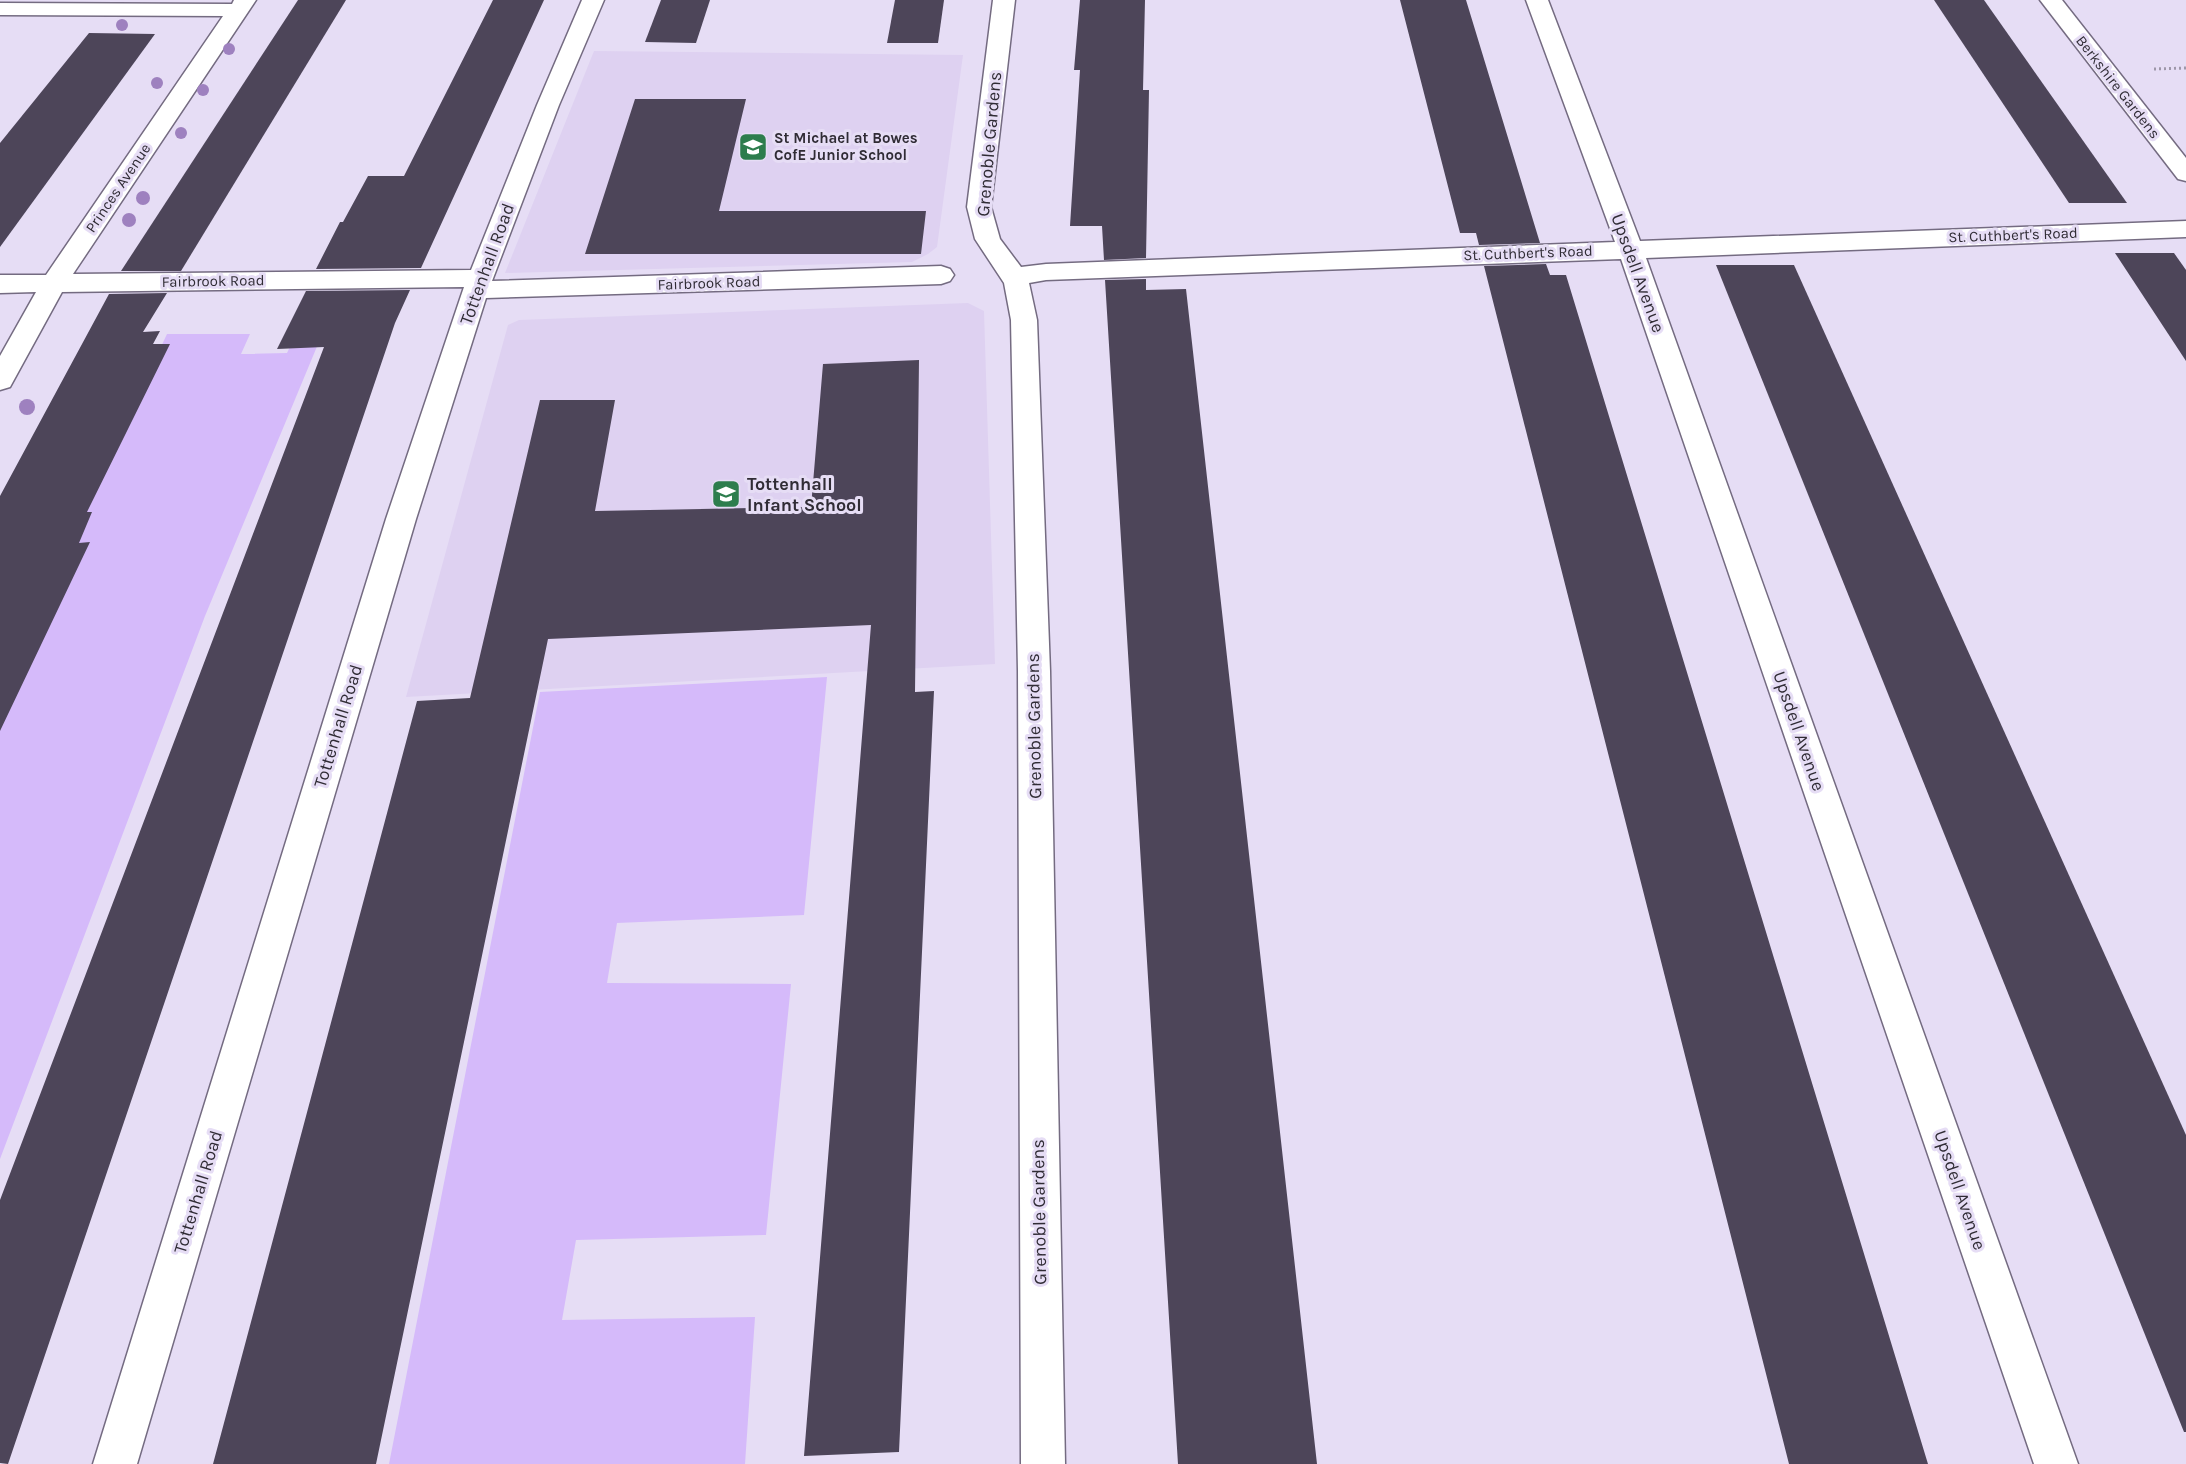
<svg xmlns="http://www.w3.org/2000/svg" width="2186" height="1464" font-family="Karla,sans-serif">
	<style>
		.built { fill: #ded1f1 }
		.green { fill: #d5bafa }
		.building { fill: #4d4559 }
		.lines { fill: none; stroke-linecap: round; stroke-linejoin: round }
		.street-casing { stroke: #746b81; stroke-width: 3 }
		.path { stroke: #9e97a9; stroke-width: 3; stroke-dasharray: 2 3; stroke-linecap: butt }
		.street { fill: #fff; fill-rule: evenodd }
		.tree { fill: #9e81bf }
		.labels { text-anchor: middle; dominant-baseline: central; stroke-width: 6; stroke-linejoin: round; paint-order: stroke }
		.far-street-label { font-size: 15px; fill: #302c35; stroke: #e6ddf5 }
		.far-poi-label { font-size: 15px; font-weight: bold; fill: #302c35; stroke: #e6ddf5; text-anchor: start }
		.street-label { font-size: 18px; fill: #302c35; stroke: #e6ddf5 }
		.poi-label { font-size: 18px; font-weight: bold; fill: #302c35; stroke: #e6ddf5; text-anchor: start }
	</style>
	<rect width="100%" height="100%" fill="#e6ddf5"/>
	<g class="built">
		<polygon points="594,51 963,55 937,247 928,254 912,262 505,273"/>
		<polygon points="968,303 984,311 995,664 406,697 508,325 519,320"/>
	</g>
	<g class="green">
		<polygon points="303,319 328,320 205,616 0,1159 0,688 167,334 250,334 241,354 287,353"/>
		<polygon points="827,677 804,915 617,923 607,983 791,984 766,1235 576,1240 562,1320 755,1317 745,1464 389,1464 540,692"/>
	</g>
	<g class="building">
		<polygon points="298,0 346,0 181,271 121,271"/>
		<polygon points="493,0 544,0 421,268 316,269 340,222 343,222 368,176 404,176"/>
		<polygon points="661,0 710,0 696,43 645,42"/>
		<polygon points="895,0 944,0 938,43 887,43"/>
		<polygon points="1080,0 1145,0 1143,90 1149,90 1146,258 1104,260 1102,226 1070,226 1080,70 1074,70"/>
		<polygon points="1400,0 1466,0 1540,243 1479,245 1476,233 1460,233"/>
		<polygon points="1934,0 1984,0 2127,203 2069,203"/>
		<polygon points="89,33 155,34 0,247 0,143"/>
		<polygon points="635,99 746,99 719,211 926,211 921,254 585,254"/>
		<polygon points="2115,253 2174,253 2186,270 2186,361"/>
		<polygon points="1546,264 1550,275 1566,275 1928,1464 1789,1464 1484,266"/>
		<polygon points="1716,265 1794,265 2186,1135 2186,1432 2184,1432"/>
		<polygon points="1146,279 1146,290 1186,289 1317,1464 1178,1464 1105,280"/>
		<polygon points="410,290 395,323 8,1464 0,1463 0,1200 324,347 277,349 306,291"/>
		<polygon points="167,293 143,332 160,331 153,344 170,344 87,512 92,512 79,543 90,542 0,731 0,496 109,294"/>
		<polygon points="919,360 915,692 934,691 899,1452 804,1456 871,625 548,639 376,1464 213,1464 417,701 470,698 540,400 615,400 595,511 811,507 823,364"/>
	</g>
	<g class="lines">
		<g class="street-casing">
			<g id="street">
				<polygon points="234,0 256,0 73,274 471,270 537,105 582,0 604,0 559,105 492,281 941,266 950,269 954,275 950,281 941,284 486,298 416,519 137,1464 93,1464 386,519 464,287 62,292 10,387 0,390 0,356 36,292 0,293 0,275 46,275 223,16 0,15 0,3 232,4"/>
				<polygon points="993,0 1015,0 991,207 1000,239 1021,267 1046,264 1615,242 1526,0 1548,0 1640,241 2186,221 2186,237 1646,258 2078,1464 2034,1464 1621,259 1046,280 1029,283 1037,320 1050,671 1065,1464 1021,1464 1018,671 1011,320 1004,283 975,239 967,207"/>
				<polygon points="2040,0 2062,0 2186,158 2186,181 2178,179"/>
			</g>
		</g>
		<polyline class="path" points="2154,69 2186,68"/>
		<use href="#street" class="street"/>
	</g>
	<g class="tree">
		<circle cx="122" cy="25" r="6"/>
		<circle cx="229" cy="49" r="6"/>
		<circle cx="157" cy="83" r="6"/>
		<circle cx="203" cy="90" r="6"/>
		<circle cx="181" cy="133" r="6"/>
		<circle cx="143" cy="198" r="7"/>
		<circle cx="129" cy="220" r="7"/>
		<circle cx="27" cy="407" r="8"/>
	</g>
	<defs>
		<g id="school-square" transform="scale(1.5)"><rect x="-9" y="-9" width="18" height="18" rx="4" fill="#2d7d4d" stroke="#e6ddf5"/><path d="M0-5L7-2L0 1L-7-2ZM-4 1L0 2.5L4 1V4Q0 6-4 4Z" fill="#fff"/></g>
	</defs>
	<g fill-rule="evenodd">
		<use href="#school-square" x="753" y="147"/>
		<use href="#school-square" x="726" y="494"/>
	</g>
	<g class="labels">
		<g class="far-street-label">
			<text transform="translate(2118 87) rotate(52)">Berkshire Gardens</text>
			<text transform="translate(118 188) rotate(-56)">Princes Avenue</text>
			<text transform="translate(2013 235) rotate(-2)">St. Cuthbert's Road</text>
			<text transform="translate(1528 253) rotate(-2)">St. Cuthbert's Road</text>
			<text transform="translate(213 281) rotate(-1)">Fairbrook Road</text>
			<text transform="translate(709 283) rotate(-2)">Fairbrook Road</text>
		</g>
		<g class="far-poi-label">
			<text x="774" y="138">St Michael at Bowes<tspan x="774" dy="17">CofE Junior School</tspan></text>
		</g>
		<g class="street-label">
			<text transform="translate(989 144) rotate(-85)">Grenoble Gardens</text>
			<text transform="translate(487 264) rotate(-70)">Tottenhall Road</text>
			<text transform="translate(1638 273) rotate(70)">Upsdell Avenue</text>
			<text transform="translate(338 726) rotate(-73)">Tottenhall Road</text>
			<text transform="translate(1034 726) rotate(-91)">Grenoble Gardens</text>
			<text transform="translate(1799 731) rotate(71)">Upsdell Avenue</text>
			<text transform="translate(1960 1190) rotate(71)">Upsdell Avenue</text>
			<text transform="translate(198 1192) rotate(-73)">Tottenhall Road</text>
			<text transform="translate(1039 1212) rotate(-91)">Grenoble Gardens</text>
		</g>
		<g class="poi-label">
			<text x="747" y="484">Tottenhall<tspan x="747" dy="21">Infant School</tspan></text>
		</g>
	</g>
</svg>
